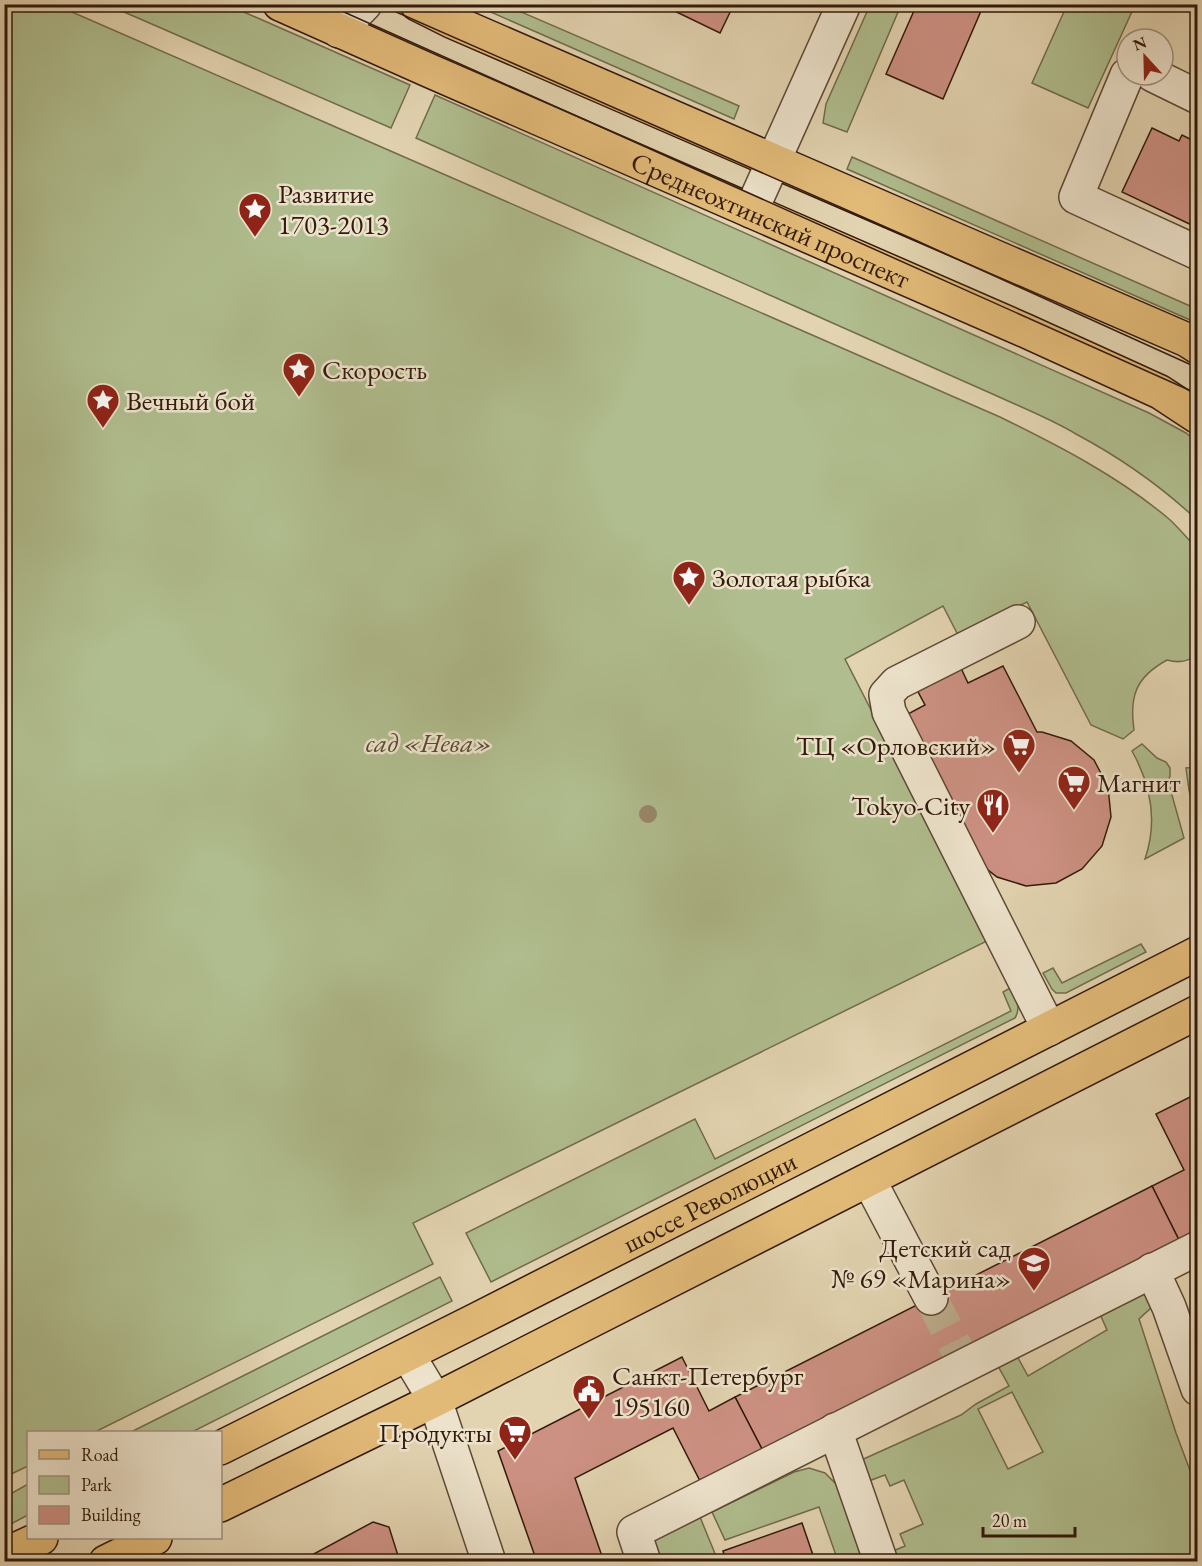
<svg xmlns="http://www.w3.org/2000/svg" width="1202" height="1566" font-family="'EB Garamond',serif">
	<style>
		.green { fill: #b0bd8e; stroke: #716b4c; stroke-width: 1.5; fill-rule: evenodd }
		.building { fill: #cd9183; stroke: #32190b; stroke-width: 1.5 }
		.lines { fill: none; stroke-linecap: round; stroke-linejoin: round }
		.minor-tunnel { stroke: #c0af90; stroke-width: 33; stroke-dasharray: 33 16; stroke-linecap: butt }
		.minor-casing { stroke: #5e4834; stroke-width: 36 }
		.major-casing { stroke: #32190b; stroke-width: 36 }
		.minor { stroke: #ede3cc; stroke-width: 33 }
		.major { stroke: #e2ba78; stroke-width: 33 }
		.tram { stroke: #32190b; stroke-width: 1.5 }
		.tree { fill: #97886b }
		.labels { text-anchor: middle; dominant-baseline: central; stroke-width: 5; stroke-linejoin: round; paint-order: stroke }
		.poi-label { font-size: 27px; fill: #32190b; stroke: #ede3cc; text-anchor: start }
		.street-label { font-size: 27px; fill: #32190b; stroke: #ede3cc }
		.park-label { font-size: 27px; font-style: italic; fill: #584a32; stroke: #ede3cc }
	</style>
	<rect width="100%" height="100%" fill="#e3d4b1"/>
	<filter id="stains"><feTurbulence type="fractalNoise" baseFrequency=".00333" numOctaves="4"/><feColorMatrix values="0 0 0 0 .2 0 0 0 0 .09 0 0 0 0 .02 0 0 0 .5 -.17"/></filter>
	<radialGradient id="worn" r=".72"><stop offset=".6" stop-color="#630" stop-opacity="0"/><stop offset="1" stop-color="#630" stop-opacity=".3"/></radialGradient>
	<g class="green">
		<path d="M5,5H56L1000,417C1059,446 1118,476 1169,519C1179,528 1188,539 1197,549V654C1189,662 1178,663 1167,660C1136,677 1129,696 1134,730L1123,739L1091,725L1027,602L958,635L943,606L845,659L989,940L413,1223L433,1264L95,1432H28V1466L5,1477Z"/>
		<polygon points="108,5 228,5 410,85 391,128"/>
		<polygon points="477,5 505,5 739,106 734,119 477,6"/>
		<polygon points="870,5 901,5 847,132 823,123 826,104"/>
		<polygon points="1067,5 1135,5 1088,108 1032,83"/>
		<path d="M435,95L1149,413L1186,433L1197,442V520C1162,487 1119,457 1076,434C1051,419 1023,408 997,396L416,138Z"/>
		<polygon points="852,157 1197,309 1197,323 847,169"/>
		<path d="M1142,744L1157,758L1166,762L1170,768V776L1168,781L1184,838L1145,859C1158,821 1151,785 1132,751Z"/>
		<polygon points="1197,767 1198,768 1197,820 1189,790 1186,768"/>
		<polygon points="1141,944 1146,952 1066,993 1056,993 1052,989 1043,973 1053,968 1062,983"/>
		<path d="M1010,988C1015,998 1022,1007 1015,1018L491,1282L466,1233L695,1119L715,1159L1011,1011L1003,992Z"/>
		<polygon points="440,1277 452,1301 192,1432 131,1432"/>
		<path d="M1146,1293L1152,1307L1139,1319L1176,1433L1197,1489V1561L914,1562L911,1556L897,1561L893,1551L905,1546L900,1534L923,1524L904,1480L890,1486L885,1475L866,1482L857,1462L961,1415L976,1404L1009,1386L998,1366L1017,1356L1028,1376L1107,1330L1099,1312ZM1012,1392L1043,1452L1008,1469L978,1409Z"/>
		<polygon points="809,1468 825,1473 837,1485 865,1561 838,1561 819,1507 725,1540 712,1512 794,1472"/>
		<polygon points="28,1484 28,1515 5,1527 5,1497"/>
		<polygon points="700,1517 718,1561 659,1561 652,1539"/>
	</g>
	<g class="building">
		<polygon points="660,4 734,4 720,33"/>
		<polygon points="917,4 984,4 943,99 886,74"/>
		<polygon points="1152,128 1179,141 1182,135 1198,143 1198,228 1122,192"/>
		<polygon points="960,666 968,683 1003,666 1037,732 1042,732 1071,741 1094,760 1108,787 1111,817 1102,846 1082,869 1056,883 1026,886 997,877 973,858 906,715 925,705 916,688"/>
		<polygon points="1198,1093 1198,1232 1180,1242 1152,1186 1184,1170 1156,1114"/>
		<polygon points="1152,1186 1180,1242 763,1451 735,1397"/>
		<polygon points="682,1357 709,1411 735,1397 763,1451 701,1483 673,1428 575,1478 604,1562 537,1562 498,1451"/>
		<polygon points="373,1522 389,1527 400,1562 299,1562"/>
		<polygon points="802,1523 814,1558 821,1559 824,1562 726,1562 723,1551"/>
	</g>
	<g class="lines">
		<polyline class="minor-tunnel" points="931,1298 959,1353"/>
		<g class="minor-casing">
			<g id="minor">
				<polyline points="339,31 365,4"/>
				<polyline points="1127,75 1076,197 1198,253"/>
				<polyline points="1153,75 1198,97"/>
				<polyline points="751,211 844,4"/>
				<polyline points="1018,622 897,683 886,695 889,712 1049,1029"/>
				<polyline points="869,1180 931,1298"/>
				<polyline points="1152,1270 1169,1307 1198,1389"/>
				<polyline points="408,1355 435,1400 489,1562"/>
				<polyline points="835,1430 881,1562"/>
				<polyline points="644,1562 634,1532 1198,1248"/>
			</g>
		</g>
		<g class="major-casing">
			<g id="major">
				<path id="s1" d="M280,4L428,70L1026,331L1160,392L1198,417"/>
				<polyline points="417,4 451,21 1187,340 1198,347"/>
				<path id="s2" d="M220,1448L478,1319L1198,953"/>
				<polyline points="220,1505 435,1400 1198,1012"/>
				<polyline points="4,1555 41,1538"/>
				<polyline points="106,1562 155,1538"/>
			</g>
		</g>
		<use href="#minor" class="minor"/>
		<use href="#major" class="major"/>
		<g class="tram">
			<polyline points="326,4 1198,394"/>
			<polyline points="378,4 915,240 1198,368"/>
		</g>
	</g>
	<circle class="tree" cx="648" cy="814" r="9"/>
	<defs>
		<g id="sight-pin" transform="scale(1.725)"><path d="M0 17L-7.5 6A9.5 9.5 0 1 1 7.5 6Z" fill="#8f2418" stroke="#ede3cc"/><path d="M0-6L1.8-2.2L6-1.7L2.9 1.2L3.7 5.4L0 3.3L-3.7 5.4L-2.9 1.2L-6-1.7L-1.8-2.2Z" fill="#fff"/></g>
		<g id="supermarket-pin" transform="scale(1.725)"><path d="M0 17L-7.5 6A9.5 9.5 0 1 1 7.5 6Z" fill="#8f2418" stroke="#ede3cc"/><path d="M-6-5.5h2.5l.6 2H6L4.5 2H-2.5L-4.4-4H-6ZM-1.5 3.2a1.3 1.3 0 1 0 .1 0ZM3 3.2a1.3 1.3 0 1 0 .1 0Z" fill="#fff"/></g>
		<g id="restaurant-pin" transform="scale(1.725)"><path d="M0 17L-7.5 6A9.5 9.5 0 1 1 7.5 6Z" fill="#8f2418" stroke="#ede3cc"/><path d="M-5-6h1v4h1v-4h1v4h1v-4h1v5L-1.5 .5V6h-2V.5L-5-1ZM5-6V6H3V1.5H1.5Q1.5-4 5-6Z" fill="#fff"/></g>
		<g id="school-pin" transform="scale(1.725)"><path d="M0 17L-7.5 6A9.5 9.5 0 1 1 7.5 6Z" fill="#8f2418" stroke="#ede3cc"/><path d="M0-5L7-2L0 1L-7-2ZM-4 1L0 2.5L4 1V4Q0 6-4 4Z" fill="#fff"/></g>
		<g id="civic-pin" transform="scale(1.725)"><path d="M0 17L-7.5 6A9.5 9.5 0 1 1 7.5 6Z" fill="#8f2418" stroke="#ede3cc"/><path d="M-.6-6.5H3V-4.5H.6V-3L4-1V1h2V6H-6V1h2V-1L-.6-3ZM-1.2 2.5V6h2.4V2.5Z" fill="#fff"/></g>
	</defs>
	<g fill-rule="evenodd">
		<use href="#sight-pin" x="255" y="209"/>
		<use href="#sight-pin" x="299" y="369"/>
		<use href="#sight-pin" x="103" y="400"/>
		<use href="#sight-pin" x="689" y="577"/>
		<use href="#supermarket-pin" x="1019" y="745"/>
		<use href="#supermarket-pin" x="1074" y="782"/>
		<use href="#restaurant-pin" x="993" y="805"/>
		<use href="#school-pin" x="1034" y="1263"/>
		<use href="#civic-pin" x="589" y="1391"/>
		<use href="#supermarket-pin" x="515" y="1432"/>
	</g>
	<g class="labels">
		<g class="poi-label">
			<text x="278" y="193">Развитие<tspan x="278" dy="31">1703-2013</tspan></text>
			<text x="322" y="369">Скорость</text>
			<text x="126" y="400">Вечный бой</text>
			<text x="712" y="577">Золотая рыбка</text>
			<text x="996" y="745" text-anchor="end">ТЦ «Орловский»</text>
			<text x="1097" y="782">Магнит</text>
			<text x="970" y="805" text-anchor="end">Tokyo-City</text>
			<text x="1011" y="1247" text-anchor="end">Детский сад<tspan x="1011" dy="31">№ 69 «Марина»</tspan></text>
			<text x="612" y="1375">Санкт-Петербург<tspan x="612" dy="31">195160</tspan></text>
			<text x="492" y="1432" text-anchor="end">Продукты</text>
		</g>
		<g class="street-label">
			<text stroke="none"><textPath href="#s1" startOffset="536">Среднеохтинский проспект</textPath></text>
			<text stroke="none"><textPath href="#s2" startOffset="548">шоссе Революции</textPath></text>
		</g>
		<g class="park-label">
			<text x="429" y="742">сад «Нева»</text>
		</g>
	</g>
	<rect width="1202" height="1566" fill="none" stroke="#e3d4b1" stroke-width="24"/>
	<rect x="6" y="6" width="1190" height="1554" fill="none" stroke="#32190b" stroke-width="3"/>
	<rect x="12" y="12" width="1178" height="1542" fill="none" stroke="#32190b" stroke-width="1.5"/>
	<rect x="27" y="1431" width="195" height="108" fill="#ede3cc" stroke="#a2927f" stroke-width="1.5"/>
	<rect x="39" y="1450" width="30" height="9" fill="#e2ba78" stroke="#a2927f" stroke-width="1.5"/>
	<text x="81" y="1461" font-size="18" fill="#32190b">Road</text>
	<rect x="39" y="1476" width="30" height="18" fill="#b0bd8e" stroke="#a2927f" stroke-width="1.5"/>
	<text x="81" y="1491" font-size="18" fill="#32190b">Park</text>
	<rect x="39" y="1506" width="30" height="18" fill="#cd9183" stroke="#a2927f" stroke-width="1.5"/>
	<text x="81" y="1521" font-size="18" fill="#32190b">Building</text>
	<g transform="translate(1145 57) rotate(338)"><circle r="28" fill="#ede3cc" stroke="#a2927f" stroke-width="1.5"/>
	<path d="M0-4.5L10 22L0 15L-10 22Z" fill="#8f2418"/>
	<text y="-9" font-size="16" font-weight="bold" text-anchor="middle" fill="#32190b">N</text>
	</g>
	<path d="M983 1527v9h92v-9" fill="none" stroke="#32190b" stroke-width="3"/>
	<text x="992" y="1527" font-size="18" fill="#32190b" stroke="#ede3cc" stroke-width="4.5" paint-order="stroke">20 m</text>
	<rect width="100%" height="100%" filter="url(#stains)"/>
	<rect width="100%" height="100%" fill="url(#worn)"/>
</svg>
